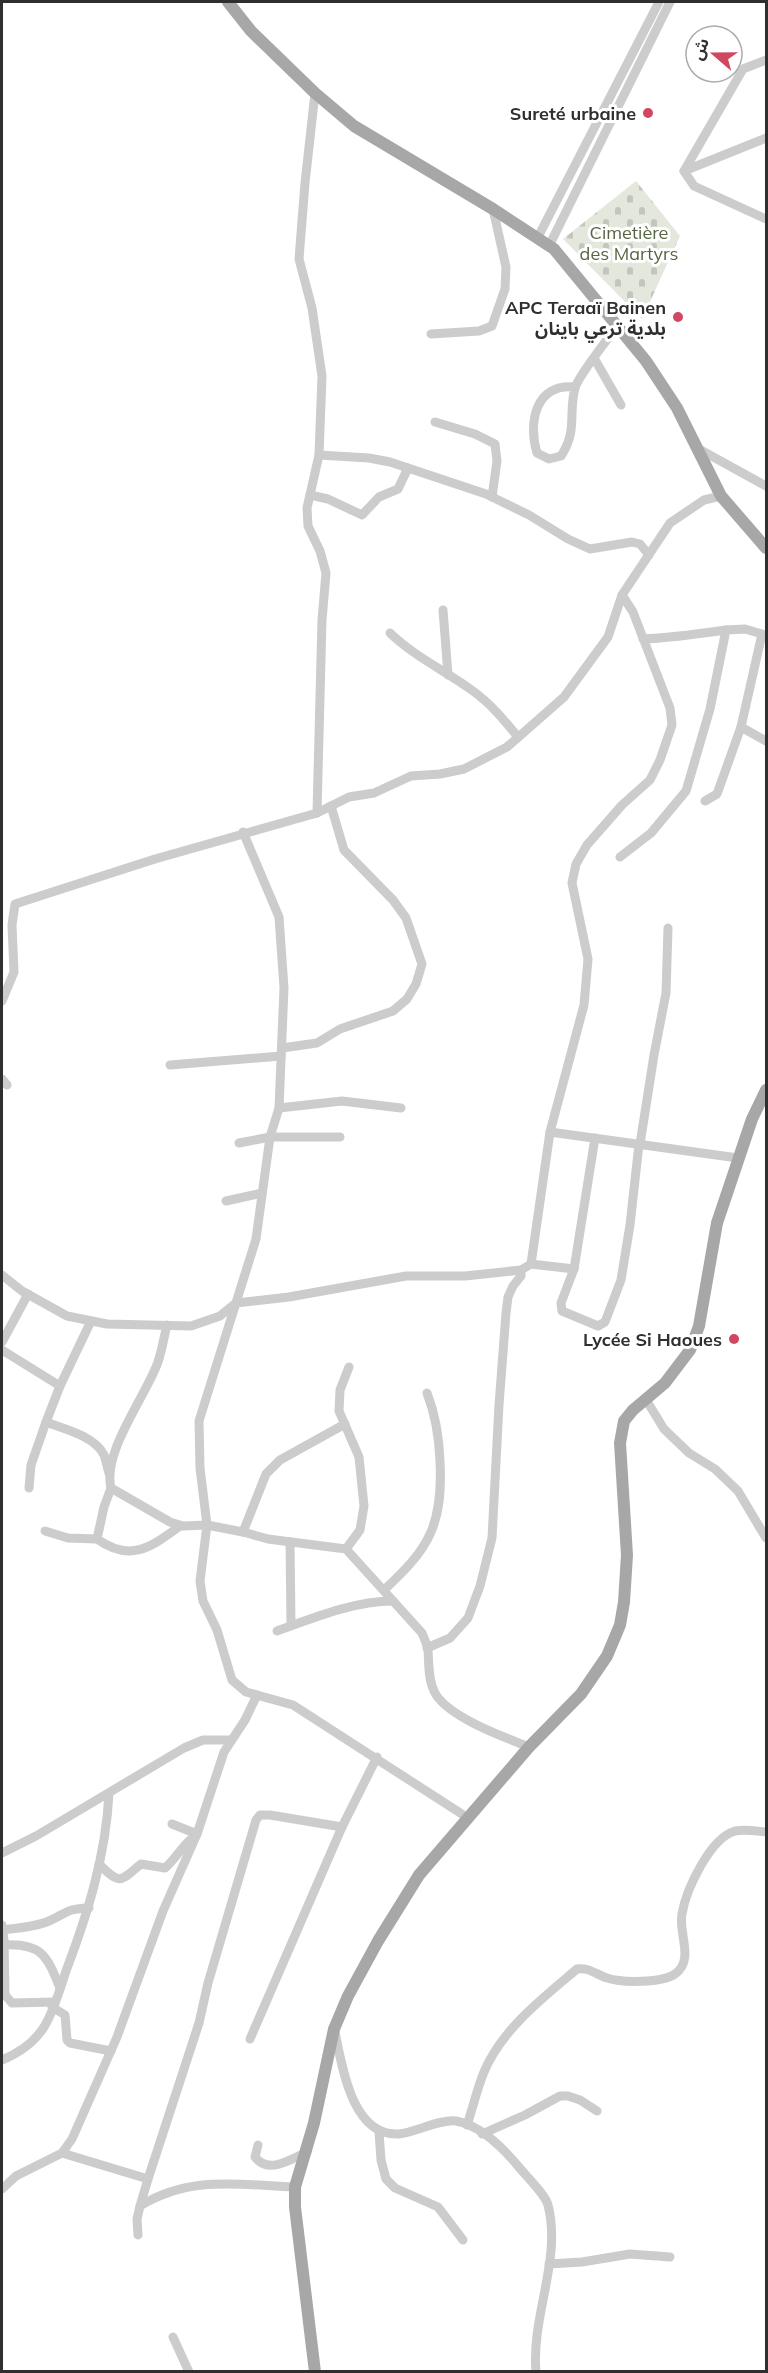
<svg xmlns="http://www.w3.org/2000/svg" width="768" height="2373" font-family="Mulish,'Noto Sans Arabic',sans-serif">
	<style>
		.cemetery { fill: url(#cemetery-stones) }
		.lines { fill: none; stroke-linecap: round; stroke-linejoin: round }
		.minor { stroke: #ccc; stroke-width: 9 }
		.major { stroke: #a7a7a7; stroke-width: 12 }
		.poi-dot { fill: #d0475f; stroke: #fff; stroke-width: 2 }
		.labels { text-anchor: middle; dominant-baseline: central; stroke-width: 6; stroke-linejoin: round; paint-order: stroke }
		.poi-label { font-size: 18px; font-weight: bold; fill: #2f2f2f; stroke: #fff; text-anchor: end }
		.park-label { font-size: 18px; fill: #566542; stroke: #fff }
	</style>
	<defs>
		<pattern id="cemetery-stones" width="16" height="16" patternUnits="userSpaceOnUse" patternTransform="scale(1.5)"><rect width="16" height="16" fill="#e3e7dc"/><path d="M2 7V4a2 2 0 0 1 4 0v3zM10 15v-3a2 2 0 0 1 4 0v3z" fill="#c3c6bd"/></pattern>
	</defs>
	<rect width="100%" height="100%" fill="#fff"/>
	<polygon class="cemetery" points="636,181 680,236 642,319 563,239"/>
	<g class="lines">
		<g class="minor">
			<polyline points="766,60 743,69 684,171 694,186 766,219"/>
			<polyline points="315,93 305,183 299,259 312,308 322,376 319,455 307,508 308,526 320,551 326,573 322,620 317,813"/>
			<polyline points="684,171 766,138"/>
			<polyline points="538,237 659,2"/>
			<polyline points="549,246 670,2"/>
			<polyline points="431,334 479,331 492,326 505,289 506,267 493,209"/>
			<polyline points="594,358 621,405"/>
			<path d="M575,387C535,383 528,423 537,453L549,459L561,456C578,430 568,415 575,388C578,376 608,339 617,326"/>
			<polyline points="435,422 475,434 495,444 497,461 492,497"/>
			<polyline points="697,448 766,486"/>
			<polyline points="319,455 369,458 390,462 486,494 529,515 568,539 590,549 632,542 640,544 649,555"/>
			<polyline points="310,495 328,499 362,515 379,497 398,489 408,468"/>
			<polyline points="443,610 448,675"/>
			<path d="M390,633C415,657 446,671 473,691C491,704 504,720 518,737"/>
			<path d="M643,639C671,638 698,634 726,630"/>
			<polyline points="741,727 766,741"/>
			<polyline points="243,832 279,917 284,988 279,1108 270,1137 256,1239 199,1421 200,1468 207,1525 200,1581 203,1601 217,1630 232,1680 246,1692 293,1705 468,1818"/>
			<polyline points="620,857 651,833 686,791 710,709 726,630 745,629 762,634 741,727 717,794 705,801"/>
			<polyline points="2,1001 14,972 12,925 15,904 155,859 317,813 349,797 374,793 411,776 440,774 464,769 507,747 564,697 608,637 622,595 670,523 704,500 721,496"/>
			<polyline points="282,1048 317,1043 340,1029 393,1011 407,999 416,984 422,964 406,918 393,900 344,850 331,806"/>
			<polyline points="170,1065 281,1056"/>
			<polyline points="2,1079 7,1085"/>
			<polyline points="279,1108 342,1101 401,1108"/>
			<polyline points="550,1132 584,1005 588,959 572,883 576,864 587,845 622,805 650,780 660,760 672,725 670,708 633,612 622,595"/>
			<polyline points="239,1143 270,1137 340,1137"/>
			<polyline points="639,1144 630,1225 621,1280 605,1322 598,1326 562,1311 561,1303 574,1269 531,1264 550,1132 738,1158"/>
			<polyline points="640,1144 654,1055 666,993 668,928"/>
			<polyline points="226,1201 262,1193"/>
			<polyline points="574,1269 595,1138"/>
			<polyline points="2,1275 22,1291 67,1316 107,1324 191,1326 220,1316 236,1303 289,1297 406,1276 465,1276 521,1270 531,1264"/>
			<path d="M91,1321L60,1386L46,1422C64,1429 95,1436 104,1455C106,1460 107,1467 109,1473"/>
			<path d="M167,1325C164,1337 162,1350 158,1362C146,1396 102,1452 111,1488L170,1522L183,1526L207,1525L243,1532L268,1539L346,1549L422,1633C424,1638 427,1644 428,1650C429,1663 428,1679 434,1691C445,1716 504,1737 529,1747"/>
			<polyline points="2,1342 28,1294"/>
			<polyline points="2,1350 60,1386"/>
			<polyline points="645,1398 664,1429 689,1453 715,1469 738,1491 766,1538"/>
			<polyline points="29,1488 31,1465 46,1422"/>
			<path d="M111,1488L104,1507L97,1539C131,1563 151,1547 180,1526"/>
			<polyline points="45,1531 68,1538 97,1539"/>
			<polyline points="243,1532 266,1474 280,1460 345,1424"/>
			<polyline points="290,1542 291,1625"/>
			<polyline points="346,1549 360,1530 364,1506 359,1457 339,1411 340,1390 349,1367"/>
			<path d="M384,1590C430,1548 443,1524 440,1461C439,1436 436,1416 427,1393"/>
			<path d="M277,1631C313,1618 354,1601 393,1601"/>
			<polyline points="427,1648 450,1638 468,1618 480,1586 492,1538 499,1405 506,1313 508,1297 513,1286 521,1276 521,1270"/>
			<polyline points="172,1824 197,1834"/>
			<polyline points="2,1853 36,1836 184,1748 203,1740 230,1740"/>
			<path d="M99,1864C121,1886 120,1881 141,1864L165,1868C177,1858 182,1845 195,1836"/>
			<polyline points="2,1925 4,1940 5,1995 12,2003 54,2002"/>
			<path d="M2,1930C18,1928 35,1927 49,1921C69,1912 65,1909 89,1908"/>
			<path d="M4,1945C42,1943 47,1956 60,1988"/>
			<polyline points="52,2007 65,2015 67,2040 70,2043 111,2051"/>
			<path d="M335,2032C342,2066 352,2137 399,2134C416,2132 440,2119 456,2121C480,2125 503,2148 518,2166C526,2176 545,2194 548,2205C562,2260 531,2316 536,2372"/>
			<polyline points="250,2039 342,1827 377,1757"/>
			<path d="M2,2060C19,2053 34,2043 44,2027C54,2011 60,1989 66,1971C88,1913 106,1855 109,1793"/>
			<path d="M467,2125C473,2107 477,2089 484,2072C502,2029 543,1998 577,1969C589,1967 597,1975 607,1978C622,1983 662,1983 675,1974C695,1960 678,1933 682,1914C686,1890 710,1838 735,1831C745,1829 756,1831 766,1832"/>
			<polyline points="379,2132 381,2160 386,2179 395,2188 438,2207 463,2240"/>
			<polyline points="482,2134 525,2115 560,2096 568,2096 580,2100 597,2111"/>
			<path d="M258,2145L255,2157C269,2175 291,2159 307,2152"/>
			<polyline points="62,2153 148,2179 199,2023 208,1983 256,1820 260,1815 270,1815 342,1827"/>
			<polyline points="2,2189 16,2176 62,2153 72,2139 117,2037 163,1911 197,1834 224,1752 245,1720 257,1695"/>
			<polyline points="140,2206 148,2179"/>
			<path d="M138,2235L137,2219L140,2206C191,2175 239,2185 295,2187"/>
			<polyline points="549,2264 582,2262 630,2254 670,2257"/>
			<polyline points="173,2337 189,2372"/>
		</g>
		<g class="major">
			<polyline points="228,2 251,31 315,93 354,126 493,209 554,249 646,361 677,408 721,496 766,548"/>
			<polyline points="315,2372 295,2207 295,2187 314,2123 334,2029 348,1996 378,1941 419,1875 529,1747 581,1694 607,1656 620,1625 624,1602 627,1555 620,1443 624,1421 633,1410 665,1383 690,1350 699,1326 717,1223 752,1119 766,1090"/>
		</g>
	</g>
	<g class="poi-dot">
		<circle cx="648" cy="113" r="6"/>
		<circle cx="678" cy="317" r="6"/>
		<circle cx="734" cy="1339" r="6"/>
	</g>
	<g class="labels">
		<g class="poi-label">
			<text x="636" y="113">Sureté urbaine</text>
			<text x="666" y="307">APC Teraaï Bainen<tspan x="666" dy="21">بلدية ترعي باينان</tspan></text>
			<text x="722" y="1339">Lycée Si Haoues</text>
		</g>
		<g class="park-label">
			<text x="629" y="232">Cimetière<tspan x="629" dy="21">des Martyrs</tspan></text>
		</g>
	</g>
	<rect width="768" height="2373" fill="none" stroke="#2f2f2f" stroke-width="6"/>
	<g transform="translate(714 54) rotate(290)"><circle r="28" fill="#ffffff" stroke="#acacac" stroke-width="1.5"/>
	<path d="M0-4.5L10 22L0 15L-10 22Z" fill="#d0475f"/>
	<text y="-9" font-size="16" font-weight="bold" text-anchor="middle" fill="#2f2f2f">ش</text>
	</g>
</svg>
